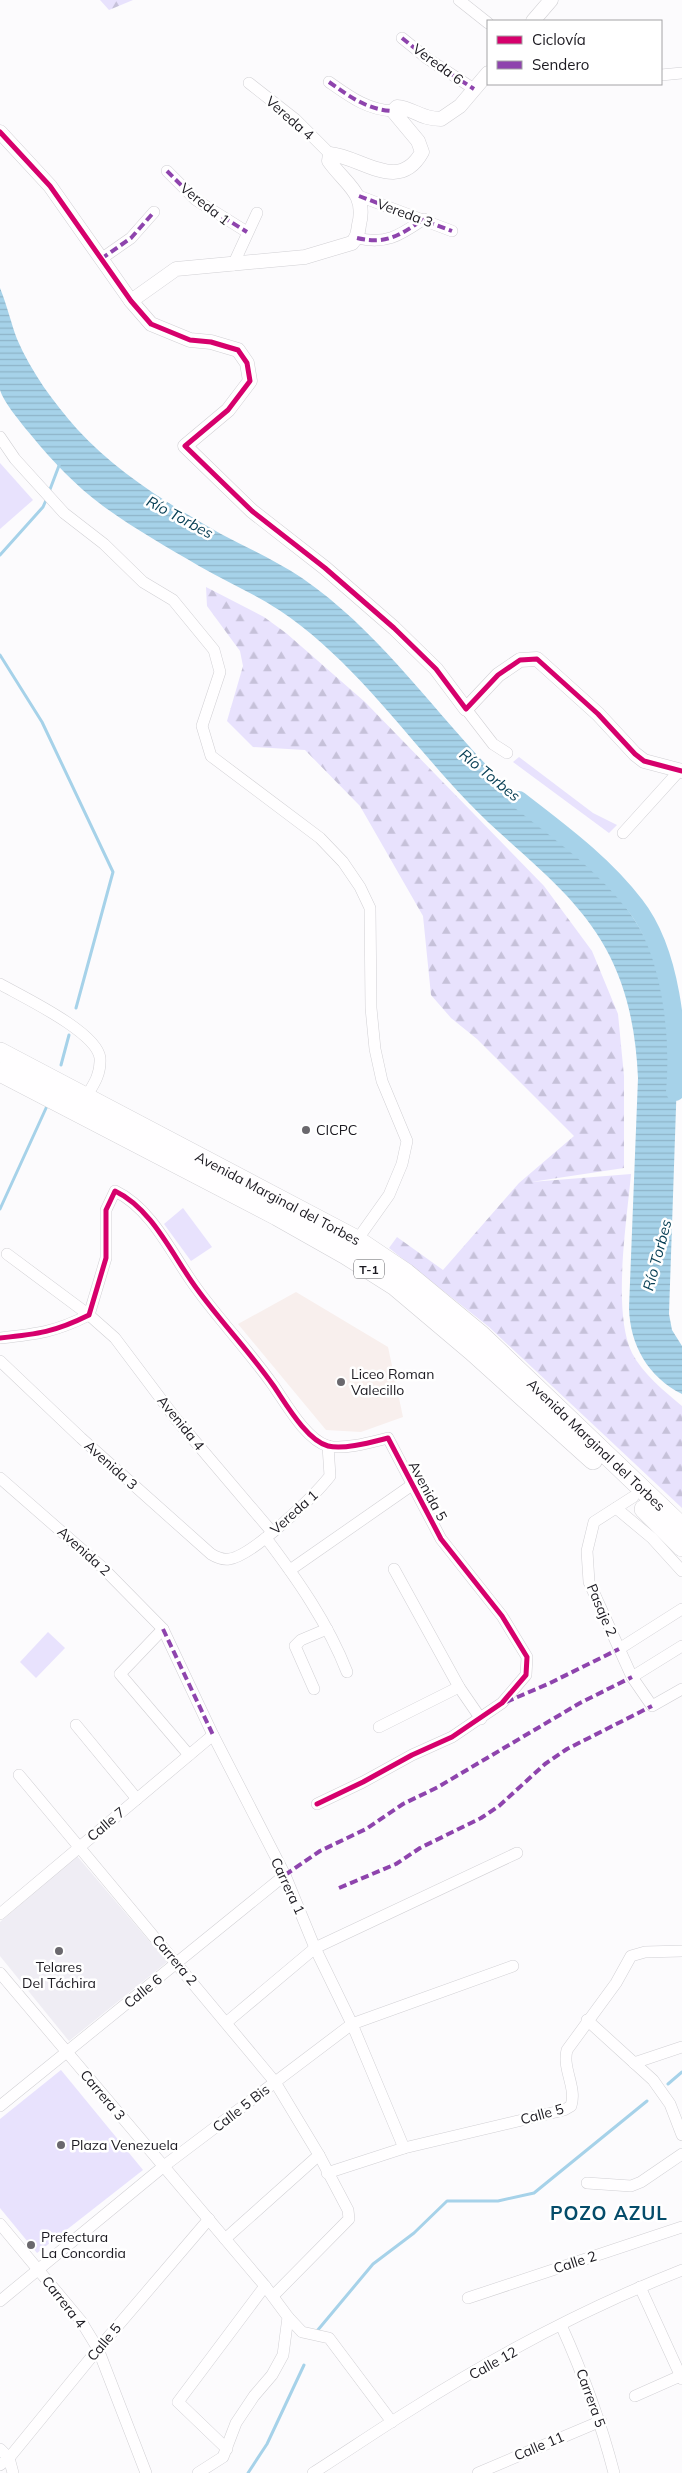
<svg xmlns="http://www.w3.org/2000/svg" width="682" height="2473" font-family="Mulish,sans-serif">
	<style>
		.built { fill: #efedf4 }
		.education { fill: #f8efed }
		.grass { fill: #e8e2fd }
		.forest { fill: url(#forest-firs) }
		.water { fill: url(#water-rules) }
		.lines { fill: none; stroke-linecap: round; stroke-linejoin: round }
		.stream { stroke: #a6d2e9; stroke-width: 3 }
		.river { stroke: #a6d2e9; stroke-width: 18 }
		.minor-casing { stroke: #d1d0d4; stroke-width: 12 }
		.tertiary-casing { stroke: #d1d0d4; stroke-width: 15 }
		.trunk-casing { stroke: #d1d0d4; stroke-width: 20 }
		.minor { stroke: #fffeff; stroke-width: 11 }
		.tertiary { stroke: #fffeff; stroke-width: 14 }
		.trunk { stroke: #fffeff; stroke-width: 19 }
		.quiet { stroke: #8e44ad; stroke-width: 4; stroke-dasharray: 8 4; stroke-linecap: butt }
		.cycleway-casing { stroke: #fff; stroke-width: 8 }
		.cycleway { stroke: #d6006c; stroke-width: 5 }
		.poi-dot { fill: #6a686d; stroke: #fff; stroke-width: 2 }
		.labels { text-anchor: middle; dominant-baseline: central; stroke-width: 5; stroke-linejoin: round; paint-order: stroke }
		.shield { fill: #fff; stroke: #5f5e63; stroke-width: 1 }
		.shield-label { font-size: 12px; font-weight: bold; fill: #1b1920 }
		.street-label { font-size: 14px; fill: #1b1920; stroke: #fff }
		.poi-label { font-size: 14px; fill: #1b1920; stroke: #fff; text-anchor: start }
		.water-label { font-size: 15px; font-style: italic; fill: #053d53; stroke: #fff }
		.district-label { font-size: 19px; font-weight: bold; letter-spacing: 1px; fill: #054c6a; stroke: #fff }
	</style>
	<defs>
		<pattern id="forest-firs" width="22" height="20" patternUnits="userSpaceOnUse" patternTransform="scale(1.25)"><rect width="22" height="20" fill="#e8e2fd"/><path d="M5 1l3.5 6h-7zM16 11l3.5 6h-7z" fill="#c6c1d9"/></pattern>
		<pattern id="water-rules" width="6" height="5" patternUnits="userSpaceOnUse" patternTransform="scale(1.25)"><rect width="6" height="5" fill="#a6d2e9"/><path d="M0 2.5h6" fill="none" stroke="#8eb4c8"/></pattern>
	</defs>
	<rect width="100%" height="100%" fill="#fcfbfd"/>
	<polygon class="built" points="77,1856 167,1962 69,2041 0,1956 0,1922"/>
	<polygon class="education" points="296,1292 388,1347 403,1417 361,1432 326,1430 238,1324"/>
	<g class="grass">
		<polygon points="0,463 33,500 0,529"/>
		<polygon points="519,757 593,813 617,825 609,833 513,762"/>
		<polygon points="183,1208 212,1247 191,1261 164,1224"/>
		<polygon points="48,1632 65,1648 36,1678 20,1662"/>
		<polygon points="61,2070 143,2170 37,2253 0,2208 0,2119"/>
	</g>
	<g class="forest">
		<polygon points="100,0 133,0 109,10"/>
		<path d="M206,587L264,617L286,633L365,702L544,886L592,951L618,1014L624,1076V1168L531,1182L631,1174C627,1220 612,1312 632,1353C643,1374 664,1391 682,1406V1508L489,1327L389,1248L397,1237L443,1270L519,1183L574,1136L477,1039L451,1018L431,995L423,916L360,806L305,750L253,747L227,721L243,666L240,651L207,606Z"/>
	</g>
	<path class="water" d="M0,288C7,305 11,323 17,339C31,372 54,403 77,429C117,473 170,505 221,534C248,548 276,561 302,578C379,631 431,708 495,774C545,825 603,865 639,927C666,974 675,1026 677,1078L669,1314L672,1330L682,1346V1394C648,1377 630,1345 629,1308L638,1078C636,1033 628,989 606,949C573,888 513,850 467,801C405,736 354,660 279,610C253,593 225,581 199,566C167,547 133,528 103,506C76,486 52,461 31,435C22,424 4,403 0,390C0,383 0,372 0,364C0,339 0,313 0,288Z"/>
	<g class="lines">
		<g class="stream">
			<polyline points="49,492 60,463"/>
			<polyline points="0,555 43,507 47,498"/>
			<polyline points="0,655 42,722 113,872 76,1008"/>
			<polyline points="61,1065 69,1035"/>
			<polyline points="0,1209 47,1106"/>
			<polyline points="668,2084 682,2072"/>
			<polyline points="317,2331 373,2264 414,2233 447,2201 498,2201 534,2193 647,2101"/>
			<polyline points="248,2473 267,2444 304,2365"/>
		</g>
		<path class="river" d="M519,800C560,832 603,863 635,905C671,951 680,1035 675,1092"/>
		<g class="minor-casing">
			<g id="minor">
				<polyline points="459,0 488,23"/>
				<polyline points="402,38 428,59 474,89"/>
				<polyline points="661,75 682,73"/>
				<path d="M329,82C349,96 367,110 393,111"/>
				<polyline points="249,83 295,119 330,154"/>
				<polyline points="167,171 196,200 247,232"/>
				<polyline points="359,196 452,231"/>
				<path d="M357,238C387,245 400,235 424,219"/>
				<polyline points="101,259 131,238 154,212"/>
				<polyline points="233,265 257,213"/>
				<polyline points="0,437 15,459 64,513 104,544 143,582 173,600 214,650 220,672 202,726 211,756 320,838 343,862 360,887 370,908 371,1008 375,1049 382,1081 407,1141 402,1164 389,1195 357,1240"/>
				<polyline points="466,709 493,744 507,753"/>
				<polyline points="623,833 680,770"/>
				<path d="M0,984C23,997 97,1032 100,1058C101,1074 94,1084 86,1097"/>
				<polyline points="7,1254 89,1315 115,1338 176,1419 272,1532"/>
				<path d="M0,1338C38,1334 55,1332 89,1315L106,1258V1210L115,1191C153,1209 173,1257 197,1289C221,1322 249,1351 273,1385C285,1402 306,1440 328,1446C344,1450 372,1442 388,1438L441,1539L502,1616L527,1657L526,1675L502,1703L452,1737L412,1755L363,1782L317,1804"/>
				<path d="M0,1361L81,1438L211,1554C216,1557 223,1560 229,1559C253,1556 315,1495 330,1476L328,1446"/>
				<polyline points="0,1478 103,1568 163,1629 213,1735 285,1875 315,1948 352,2024 404,2148"/>
				<polyline points="633,1497 594,1522 587,1551 589,1582 632,1677 652,1706 682,1689"/>
				<polyline points="616,1508 652,1538 682,1571"/>
				<path d="M266,1538C297,1579 328,1623 347,1672"/>
				<polyline points="394,1569 459,1687 481,1719"/>
				<polyline points="290,1570 412,1485"/>
				<polyline points="163,1629 120,1674 189,1755"/>
				<polyline points="619,1649 682,1609"/>
				<polyline points="632,1677 682,1646"/>
				<polyline points="314,1689 295,1646 301,1640 327,1629"/>
				<polyline points="76,1725 137,1799"/>
				<polyline points="379,1727 459,1687"/>
				<polyline points="19,1775 275,2082 319,2155 348,2210 349,2219 273,2296"/>
				<polyline points="0,1914 213,1735"/>
				<polyline points="0,1973 265,2286 288,2317 283,2355 272,2375 254,2396 236,2423 223,2457 198,2473"/>
				<polyline points="587,2020 653,2080 670,2104 682,2135"/>
				<polyline points="227,2022 315,1948 517,1853"/>
				<polyline points="634,2063 682,2047"/>
				<polyline points="0,2106 285,1875"/>
				<path d="M327,2173L404,2148L564,2110L571,2106C577,2087 562,2069 567,2050L616,1983L631,1956L645,1952L682,1951"/>
				<polyline points="587,2183 631,2186 641,2182 682,2154"/>
				<polyline points="0,2224 81,2321 98,2349 146,2473"/>
				<polyline points="225,2239 319,2155"/>
				<polyline points="640,2287 682,2379"/>
				<polyline points="468,2298 682,2227"/>
				<polyline points="0,2301 164,2166 352,2024 513,1966"/>
				<polyline points="288,2317 302,2332 329,2338 392,2422"/>
				<path d="M561,2325C584,2376 600,2419 614,2473"/>
				<polyline points="635,2396 680,2376"/>
				<polyline points="0,2449 9,2458 13,2473"/>
				<polyline points="227,2449 178,2402 265,2286"/>
				<polyline points="0,2465 9,2458 98,2349 209,2219"/>
				<path d="M313,2473C346,2452 378,2430 412,2409C497,2355 588,2307 682,2270"/>
				<polyline points="478,2473 601,2421"/>
			</g>
		</g>
		<g class="tertiary-casing">
			<g id="tertiary">
				<polyline points="533,21 551,0"/>
				<polyline points="0,132 50,186 131,301 151,324 190,340 211,342 238,350 247,363 250,381 228,410 185,446 252,511 325,568 394,628 436,669 466,709 498,675 520,660 537,659 598,714 635,754 644,761 682,771"/>
				<path d="M131,301L176,269L305,257L352,243C357,238 358,233 359,225C367,193 346,185 329,161L330,154C362,157 399,194 422,152L418,141L393,111L397,107C413,108 420,119 441,119L460,106L488,73"/>
			</g>
		</g>
		<g class="trunk-casing">
			<g id="trunk">
				<path id="s1" d="M0,1052L357,1240L406,1273L481,1335L682,1527"/>
				<polyline points="0,1072 277,1216 346,1255 395,1286 472,1351 593,1460"/>
				<polyline points="644,1509 682,1547"/>
			</g>
		</g>
		<use href="#minor" class="minor"/>
		<use href="#tertiary" class="tertiary"/>
		<use href="#trunk" class="trunk"/>
		<g class="quiet">
			<polyline points="402,38 428,59 474,89"/>
			<path d="M329,82C349,96 367,110 393,111"/>
			<polyline points="167,171 196,200 247,232"/>
			<polyline points="359,196 452,231"/>
			<path d="M357,238C387,245 400,235 424,219"/>
			<polyline points="101,259 131,238 154,212"/>
			<polyline points="163,1629 213,1735"/>
			<polyline points="506,1702 550,1683 619,1649"/>
			<polyline points="285,1875 320,1851 366,1829 403,1804 438,1787 580,1703 632,1677"/>
			<polyline points="339,1888 396,1864 420,1848 481,1818 499,1806 545,1764 567,1749 652,1706"/>
		</g>
		<g class="cycleway-casing">
			<g id="cycleway">
				<polyline points="0,132 50,186 131,301 151,324 190,340 211,342 238,350 247,363 250,381 228,410 185,446 252,511 325,568 394,628 436,669 466,709 498,675 520,660 537,659 598,714 635,754 644,761 682,771"/>
				<path d="M0,1338C38,1334 55,1332 89,1315L106,1258V1210L115,1191C153,1209 173,1257 197,1289C221,1322 249,1351 273,1385C285,1402 306,1440 328,1446C344,1450 372,1442 388,1438L441,1539L502,1616L527,1657L526,1675L502,1703L452,1737L412,1755L363,1782L317,1804"/>
			</g>
		</g>
		<use href="#cycleway" class="cycleway"/>
	</g>
	<g class="poi-dot">
		<circle cx="306" cy="1130" r="5"/>
		<circle cx="341" cy="1382" r="5"/>
		<circle cx="59" cy="1951" r="5"/>
		<circle cx="61" cy="2145" r="5"/>
		<circle cx="31" cy="2245" r="5"/>
	</g>
	<g class="labels">
		<rect class="shield" x="354" y="1259.5" width="30" height="19" rx="4"/>
		<g class="shield-label">
			<text x="369" y="1269">T-1</text>
		</g>
		<g class="street-label">
			<text transform="translate(438 64) rotate(36)">Vereda 6</text>
			<text transform="translate(290 118) rotate(41)">Vereda 4</text>
			<text transform="translate(205 204) rotate(38)">Vereda 1</text>
			<text transform="translate(405 213) rotate(20)">Vereda 3</text>
			<text stroke="none"><textPath href="#s1" startOffset="314">Avenida Marginal del Torbes</textPath></text>
			<text transform="translate(181 1423) rotate(51)">Avenida 4</text>
			<text stroke="none"><textPath href="#s1" startOffset="719">Avenida Marginal del Torbes</textPath></text>
			<text transform="translate(111 1465) rotate(42)">Avenida 3</text>
			<text transform="translate(428 1491) rotate(62)">Avenida 5</text>
			<text transform="translate(294 1512) rotate(-42)">Vereda 1</text>
			<text transform="translate(84 1551) rotate(42)">Avenida 2</text>
			<text transform="translate(602 1610) rotate(67)">Pasaje 2</text>
			<text transform="translate(106 1824) rotate(-40)">Calle 7</text>
			<text transform="translate(288 1886) rotate(65)">Carrera 1</text>
			<text transform="translate(175 1960) rotate(50)">Carrera 2</text>
			<text transform="translate(143 1991) rotate(-39)">Calle 6</text>
			<text transform="translate(103 2095) rotate(50)">Carrera 3</text>
			<text transform="translate(241 2108) rotate(-38)">Calle 5 Bis</text>
			<text transform="translate(542 2114) rotate(-15)">Calle 5</text>
			<text transform="translate(575 2262) rotate(-18)">Calle 2</text>
			<text transform="translate(64 2302) rotate(52)">Carrera 4</text>
			<text transform="translate(104 2342) rotate(-50)">Calle 5</text>
			<text transform="translate(493 2363) rotate(-29)">Calle 12</text>
			<text transform="translate(591 2398) rotate(70)">Carrera 5</text>
			<text transform="translate(539 2446) rotate(-23)">Calle 11</text>
		</g>
		<g class="poi-label">
			<text x="316" y="1130">CICPC</text>
			<text x="351" y="1374">Liceo Roman<tspan x="351" dy="16">Valecillo</tspan></text>
			<text x="59" y="1967" text-anchor="middle">Telares<tspan x="59" dy="16">Del Táchira</tspan></text>
			<text x="71" y="2145">Plaza Venezuela</text>
			<text x="41" y="2237">Prefectura<tspan x="41" dy="16">La Concordia</tspan></text>
		</g>
		<g class="water-label">
			<text transform="translate(180 517) rotate(28)">Río Torbes</text>
			<text transform="translate(490 775) rotate(39)">Río Torbes</text>
			<text transform="translate(657 1255) rotate(-75)">Río Torbes</text>
		</g>
		<g class="district-label">
			<text x="609" y="2213">POZO AZUL</text>
		</g>
	</g>
	<rect x="487" y="20" width="175" height="65" fill="#ffffff" stroke="#a4a3a6"/>
	<rect x="497" y="36" width="25" height="8" fill="#d6006c" stroke="#a4a3a6"/>
	<text x="532" y="45" font-size="15" fill="#1b1920">Ciclovía</text>
	<rect x="497" y="61" width="25" height="8" fill="#8e44ad" stroke="#a4a3a6"/>
	<text x="532" y="70" font-size="15" fill="#1b1920">Sendero</text>
</svg>
